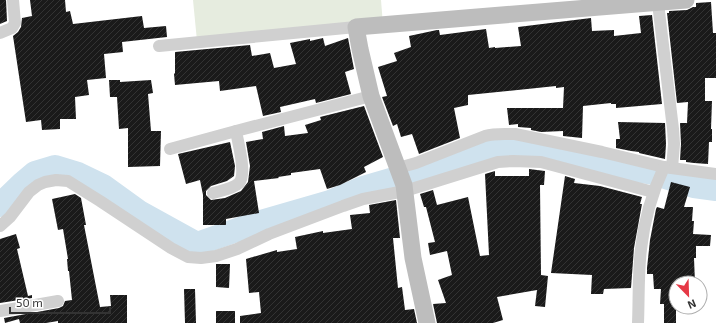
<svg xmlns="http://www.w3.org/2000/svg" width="716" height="323" font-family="'Exo 2',sans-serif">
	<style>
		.pitch { fill: #e6ecdf }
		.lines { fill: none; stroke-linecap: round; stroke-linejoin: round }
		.river { stroke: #cfe2ee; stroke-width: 24 }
		.building { fill: url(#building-hatch) }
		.street { stroke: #d0d0d0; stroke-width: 12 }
		.secondary { stroke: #bdbdbd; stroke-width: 17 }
	</style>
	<defs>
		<pattern id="building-hatch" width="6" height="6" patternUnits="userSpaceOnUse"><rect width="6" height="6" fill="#1a1a1a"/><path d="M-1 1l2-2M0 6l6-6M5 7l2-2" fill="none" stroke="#333"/></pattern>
	</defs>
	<rect width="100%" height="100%" fill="#fff"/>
	<polygon class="pitch" points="193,0 381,0 383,25 197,41"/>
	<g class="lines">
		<polyline class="river" points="0,205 22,184 35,173 55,167 78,174 103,186 139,212 197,244 254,224 330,202 363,188 504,147 547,149 575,155 606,165 653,173 694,186 716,189"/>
	</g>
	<g class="building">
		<polygon points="0,0 6,0 7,21 0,24"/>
		<polygon points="30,0 65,0 66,12 70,11 73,24 142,16 144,28 166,26 167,37 122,42 123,52 104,54 106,78 87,80 89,95 75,97 76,119 60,119 60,129 42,130 41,120 26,122 13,36 18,32 21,27 22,18 32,16"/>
		<polygon points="711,2 713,33 716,33 716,78 705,78 705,101 712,101 711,129 712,129 712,142 709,142 708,164 694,163 686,162 686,160 680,160 681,144 680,123 687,123 688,102 677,103 667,13 669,13 669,11 687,10 693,7 696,7 696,3"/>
		<polygon points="652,15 662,104 616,108 616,104 611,104 611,103 583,106 582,138 563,136 563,131 541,132 531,130 531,128 518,127 518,124 509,125 507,108 563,108 564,87 556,88 556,86 468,95 468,105 454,108 460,138 419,154 412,134 401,137 397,124 393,126 382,97 387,96 378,67 397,61 394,53 411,47 409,36 437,30 439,30 440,35 486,29 489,48 495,47 495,48 521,46 518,27 591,18 592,31 614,30 614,36 641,33 639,16"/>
		<polygon points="323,38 325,46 348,38 354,69 345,72 351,94 316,103 315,99 280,107 281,112 263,116 256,86 220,91 219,81 175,85 174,74 175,73 175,52 250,45 252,56 270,53 274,68 296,64 290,43 310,39 310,41"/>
		<polygon points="109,80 120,80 120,82 151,80 153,93 148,94 151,131 161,131 160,166 128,167 128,128 119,129 117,97 110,97"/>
		<polygon points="364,106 383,157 364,167 366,172 340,185 327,189 320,169 291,173 291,175 278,177 279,178 254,181 259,213 226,219 226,225 203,225 203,195 200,180 186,184 178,154 230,142 235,166 234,176 227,181 211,186 206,191 206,195 211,200 225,198 241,191 248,182 250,166 246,142 263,139 262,132 284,126 285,136 308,133 305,125 321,120 320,117"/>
		<polygon points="618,122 665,123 666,144 665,159 639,153 639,152 631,151 616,148 616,139 620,139"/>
		<polygon points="529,169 545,171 544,185 540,185 541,275 548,276 545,307 535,306 537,290 497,297 503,320 493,323 437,323 433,304 446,303 438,280 452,275 447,251 430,255 428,243 435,242 426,207 424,207 420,194 433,190 437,205 468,197 480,256 489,255 485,174 495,171 495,176 529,176"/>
		<polygon points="565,176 575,179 574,183 600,186 642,197 640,204 642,204 634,248 631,288 604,289 603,294 591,294 592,275 551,273"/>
		<polygon points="671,182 690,187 684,207 693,207 692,221 694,221 693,234 711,235 710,246 696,246 696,258 694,258 695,283 676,283 676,323 664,323 664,304 660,304 661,289 654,289 653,274 647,274 647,268 650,240 656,209 657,207 664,209"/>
		<polygon points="75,194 81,198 86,225 84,225 100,307 111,306 110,295 127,295 127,323 58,323 58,321 46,323 20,323 19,319 5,323 4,318 59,308 63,306 65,301 72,300 69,271 68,271 67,259 68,259 63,229 58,230 52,199"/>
		<polygon points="396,200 400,238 393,238 398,288 402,287 405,310 414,309 417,323 240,323 240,316 261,313 259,292 249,293 246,259 277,250 277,252 297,249 295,237 323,231 323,233 352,229 350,215 370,213 369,205"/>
		<polygon points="16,234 20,248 17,249 28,296 32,295 32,298 0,303 0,239"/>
		<polygon points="216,264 230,264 229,288 216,287"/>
		<polygon points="184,289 195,289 196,323 185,323"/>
		<rect x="216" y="311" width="19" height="12"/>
	</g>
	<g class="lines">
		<g class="street">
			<polyline points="658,3 673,129 674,144 672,168"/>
			<polyline points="0,33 12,28 15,23 13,0"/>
			<polyline points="159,46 356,27"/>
			<polyline points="170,149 236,131"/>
			<path d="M398,168L416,163L485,136C495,133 504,134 515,134L602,152L664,167L716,174"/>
			<path d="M213,193C220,191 233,189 239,183C247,174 238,143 236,131L371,96"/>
			<polyline points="0,226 10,217 29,192 38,185 45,182 56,180 68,181 100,201 171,248 188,257 201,258 216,256 237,249 269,234 343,206 363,199 405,191 498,162 513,161 541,162 653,192"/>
			<polyline points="0,311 58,301"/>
			<path d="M638,323C639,299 638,274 641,249C644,221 652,193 664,167"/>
		</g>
		<polyline class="secondary" points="427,323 413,258 404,185 371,96 360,49 356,27 686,0"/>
	</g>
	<g transform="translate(688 295) rotate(157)"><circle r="19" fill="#ffffff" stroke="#adadad"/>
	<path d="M0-3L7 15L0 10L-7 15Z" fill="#e63946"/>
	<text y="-6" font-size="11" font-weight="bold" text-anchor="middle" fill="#333333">N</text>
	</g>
	<path d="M10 307v6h100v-6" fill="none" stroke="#333333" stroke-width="2"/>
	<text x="16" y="307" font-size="12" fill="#333333" stroke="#ffffff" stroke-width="3" paint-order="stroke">50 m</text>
</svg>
